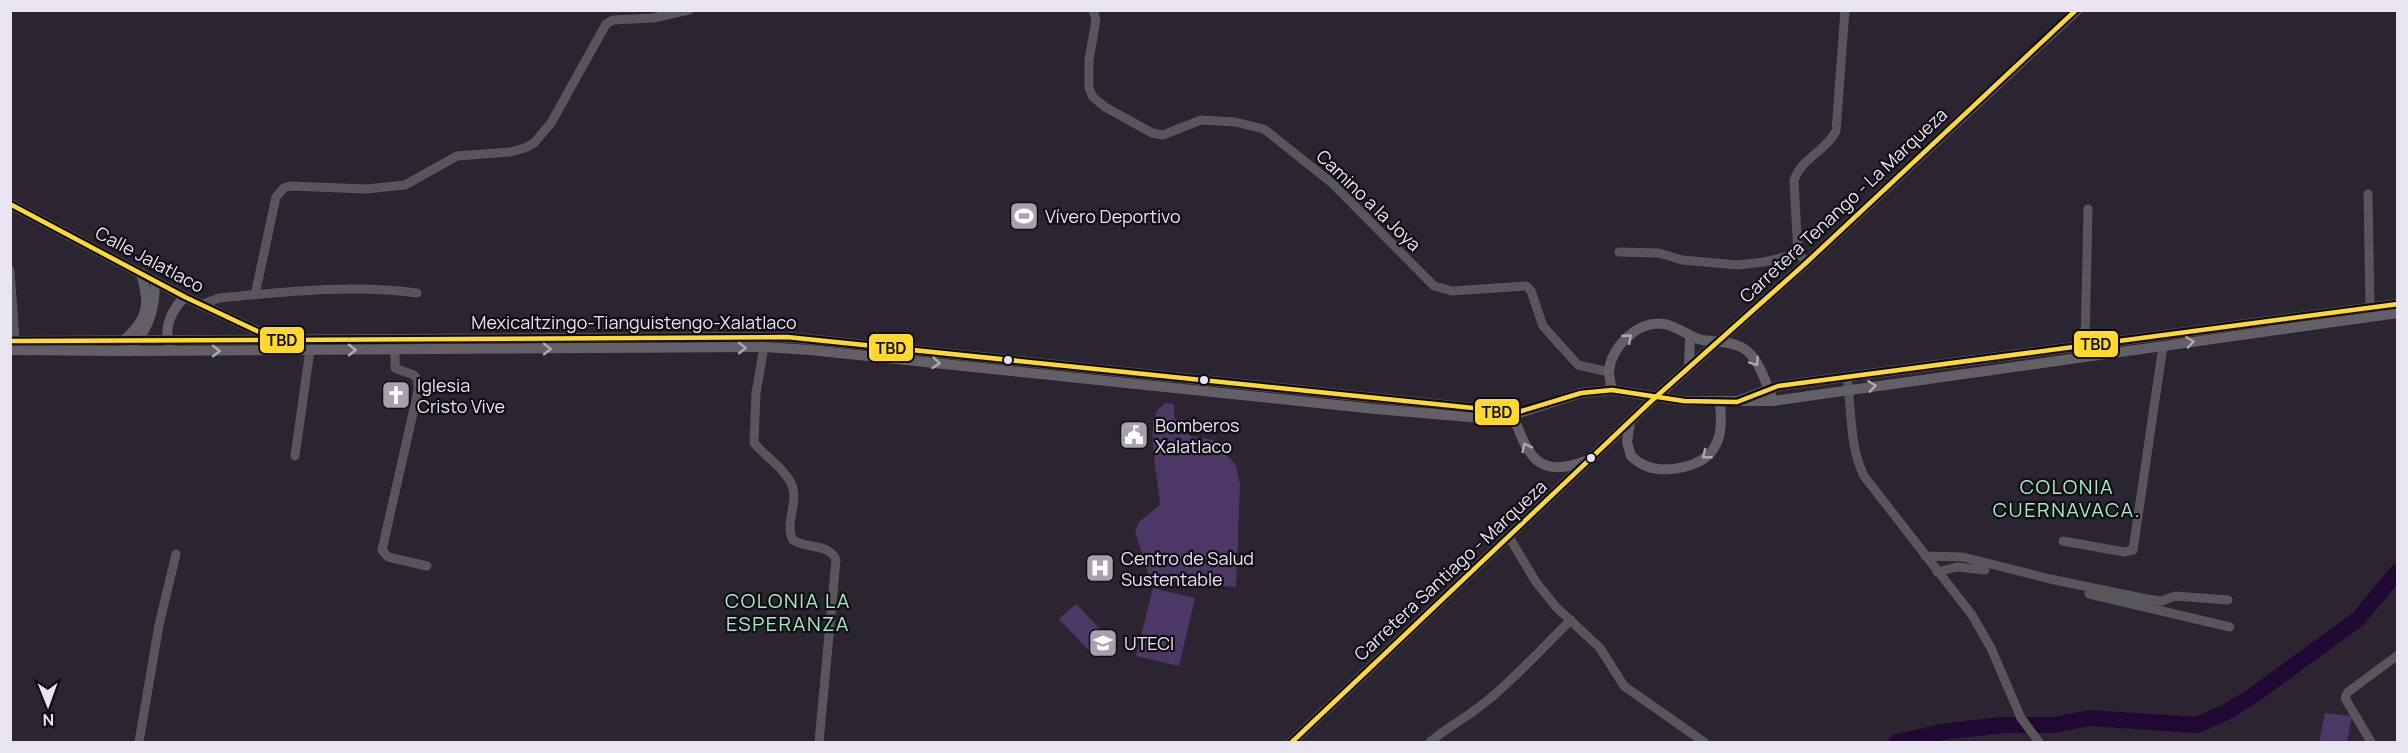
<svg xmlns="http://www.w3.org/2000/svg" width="2408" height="753" font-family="Manrope,sans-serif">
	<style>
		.green { fill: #4d3766 }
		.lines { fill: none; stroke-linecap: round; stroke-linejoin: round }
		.river { stroke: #200734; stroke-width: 16 }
		.minor { stroke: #59565b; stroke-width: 9 }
		.major { stroke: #626066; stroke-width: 10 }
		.major-bridge { stroke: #626066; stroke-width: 10 }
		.bus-1-casing { stroke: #100d15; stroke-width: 9 }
		.bus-1 { stroke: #ffd92f; stroke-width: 4.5 }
		.oneway { stroke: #aca9b2 }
		.bus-dot { fill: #e9e4f1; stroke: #100d15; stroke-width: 2 }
		.labels { text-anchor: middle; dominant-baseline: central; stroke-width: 4.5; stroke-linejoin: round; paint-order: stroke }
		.street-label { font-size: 18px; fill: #e9e4f1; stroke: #100d15 }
		.poi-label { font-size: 18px; fill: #e9e4f1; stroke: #100d15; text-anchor: start }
		.neighbourhood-label { font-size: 20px; letter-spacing: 1.5px; fill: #a4edbc; stroke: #100d15 }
		.line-badge { stroke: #100d15; stroke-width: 2 }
		.pale-badge-label { font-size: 16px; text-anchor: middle; font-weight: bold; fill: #111 }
	</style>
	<rect width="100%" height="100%" fill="#2a2530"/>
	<g class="green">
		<path d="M1165,403L1174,404V418L1184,424L1190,436L1213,440L1236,465L1240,485L1236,587L1150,580L1135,531L1139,522L1160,505C1159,482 1147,434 1156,414C1157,410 1162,406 1165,403Z"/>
		<polygon points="1153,588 1195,598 1179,666 1136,656"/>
		<polygon points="1076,604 1112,641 1095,657 1059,619"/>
		<polygon points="2325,713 2352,716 2347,742 2319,742"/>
	</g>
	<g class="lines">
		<polyline class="river" points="1897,742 1941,732 2002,725 2054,725 2089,718 2197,725 2226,712 2251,697 2358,619 2398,571"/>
		<g class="minor">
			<polyline points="1093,10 1096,20 1089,60 1089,88 1093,97 1105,107 1152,133 1163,135 1201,120 1235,122 1264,129 1332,183 1434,286 1452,291 1526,286 1531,291 1543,326 1578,365 1609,372"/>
			<polyline points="2368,194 2370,306"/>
			<polyline points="1619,252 1659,253 1682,260 1738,265 1764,262 1798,254"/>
			<path d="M1807,262L1798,254L1794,181C1800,159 1826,151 1836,131L1845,10"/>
			<polyline points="10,270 15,341"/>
			<polyline points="255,295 276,197 284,188 290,186 366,189 405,185 457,156 510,152 525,148 534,143 551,123 606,24 613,20 653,18 689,10"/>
			<path d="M201,305L219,298C284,292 351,284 417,293"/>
			<polyline points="2085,344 2088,209"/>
			<path d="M764,347L756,393L754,443C765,456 785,469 792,485C799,503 784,523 793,540C806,549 830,543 836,560L819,742"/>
			<path d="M395,350V368C410,376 419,369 418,391L382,550L388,557L427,566"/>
			<path d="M1847,377C1852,411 1849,445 1864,476L1972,615L1991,648L2021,718L2039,742"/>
			<polyline points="295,456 310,350"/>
			<polyline points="1509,537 1536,582 1556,607 1600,648 1624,686 1704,742"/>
			<polyline points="2063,541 2124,552 2133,550 2163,346"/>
			<polyline points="1925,556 1963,557 2050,579 2147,599 2162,601 2175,596 2228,600"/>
			<polyline points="1937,572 1957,567 1985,570"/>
			<polyline points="2089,594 2230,627"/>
			<polyline points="139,742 159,625 176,554"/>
			<path d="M1430,742C1446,728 1466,718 1483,704C1515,679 1542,648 1571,620"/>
			<polyline points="2371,742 2345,698 2348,692 2398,655"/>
		</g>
		<g class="major">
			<polyline points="10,204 185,297 272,338"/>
			<polyline points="10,341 787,337 1493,410 1505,416"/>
			<path d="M123,341C149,319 150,304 141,273"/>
			<path d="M134,344C151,326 155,304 155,281"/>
			<path d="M170,345C162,328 173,308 185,297"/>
			<polyline points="10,350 125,351 764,347 810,350 1375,409 1493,419 1513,415 1581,393 1612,390 1684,401 1773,401 2398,313"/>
			<polyline points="1689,366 1690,336"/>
			<polyline points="1666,388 1807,262 2077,10"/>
			<path d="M1612,390C1611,384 1609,377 1609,371C1611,347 1638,320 1664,324C1677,326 1689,337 1702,340C1716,342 1731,341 1743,348C1758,357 1765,380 1771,395"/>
			<polyline points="1740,400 1778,386 2398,304"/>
			<path d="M1513,415C1528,456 1537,479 1586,461"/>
			<path d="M1630,422L1627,442L1631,456C1635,460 1641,464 1646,466C1666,474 1703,467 1714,448C1723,433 1721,418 1720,402"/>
			<polyline points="1292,742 1648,404"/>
		</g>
		<polyline class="major-bridge" points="1648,404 1666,388"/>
		<g class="bus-1-casing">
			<g id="bus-1">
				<polyline points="10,204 185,297 276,340 787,337 1493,410 1505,416 1581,393 1612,390 1684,401 1737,402 1778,386 2398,304"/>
				<polyline points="10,341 266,340"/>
				<polyline points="1292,742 1648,404 1807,262 2076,10"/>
			</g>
		</g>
		<use href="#bus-1" class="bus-1"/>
	</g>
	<defs><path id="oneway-chevron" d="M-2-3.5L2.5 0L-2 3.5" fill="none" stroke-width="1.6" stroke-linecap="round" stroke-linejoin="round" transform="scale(1.5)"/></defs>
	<g class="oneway">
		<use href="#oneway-chevron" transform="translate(1628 338) rotate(-41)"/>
		<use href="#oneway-chevron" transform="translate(2190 342) rotate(-8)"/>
		<use href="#oneway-chevron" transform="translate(742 348) rotate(-1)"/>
		<use href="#oneway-chevron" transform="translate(547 349)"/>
		<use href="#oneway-chevron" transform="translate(352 350)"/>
		<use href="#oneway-chevron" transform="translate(216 351)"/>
		<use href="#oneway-chevron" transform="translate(1755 362) rotate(56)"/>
		<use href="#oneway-chevron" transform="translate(936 363) rotate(6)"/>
		<use href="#oneway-chevron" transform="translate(1872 386) rotate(-8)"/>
		<use href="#oneway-chevron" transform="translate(1526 447) rotate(-116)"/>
		<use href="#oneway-chevron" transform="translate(1706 455) rotate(142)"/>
	</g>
	<defs>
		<g id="stadium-square" transform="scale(1.5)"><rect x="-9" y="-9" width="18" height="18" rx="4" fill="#a6a1ad" stroke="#100d15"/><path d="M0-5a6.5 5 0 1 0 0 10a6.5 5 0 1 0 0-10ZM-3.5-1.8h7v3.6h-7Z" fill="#fff"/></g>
		<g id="church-square" transform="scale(1.5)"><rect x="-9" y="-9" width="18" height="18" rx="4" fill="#a6a1ad" stroke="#100d15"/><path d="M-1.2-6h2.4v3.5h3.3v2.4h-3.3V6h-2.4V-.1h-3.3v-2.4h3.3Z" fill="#fff"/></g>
		<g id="civic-square" transform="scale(1.5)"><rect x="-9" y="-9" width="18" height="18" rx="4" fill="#a6a1ad" stroke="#100d15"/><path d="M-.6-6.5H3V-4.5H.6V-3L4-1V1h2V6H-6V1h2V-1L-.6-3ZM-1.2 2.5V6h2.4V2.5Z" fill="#fff"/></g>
		<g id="hospital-square" transform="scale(1.5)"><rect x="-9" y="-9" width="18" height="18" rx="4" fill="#a6a1ad" stroke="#100d15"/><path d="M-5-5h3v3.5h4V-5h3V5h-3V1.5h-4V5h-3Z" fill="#fff"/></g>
		<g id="school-square" transform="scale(1.5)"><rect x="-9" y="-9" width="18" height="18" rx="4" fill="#a6a1ad" stroke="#100d15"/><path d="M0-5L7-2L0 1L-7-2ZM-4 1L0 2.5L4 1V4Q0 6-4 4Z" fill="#fff"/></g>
	</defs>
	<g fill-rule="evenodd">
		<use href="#stadium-square" x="1024" y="216"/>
		<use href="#church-square" x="396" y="395"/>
		<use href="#civic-square" x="1134" y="435"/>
		<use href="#hospital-square" x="1100" y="568"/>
		<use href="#school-square" x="1103" y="643"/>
	</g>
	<g class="bus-dot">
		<circle cx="1008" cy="360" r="5"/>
		<circle cx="1204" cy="380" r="5"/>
		<circle cx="1591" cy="458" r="5"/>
	</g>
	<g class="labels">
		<g class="street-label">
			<text transform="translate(1369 200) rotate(44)">Camino a la Joya</text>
			<text transform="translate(1843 205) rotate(-43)">Carretera Tenango - La Marqueza</text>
			<text transform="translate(150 259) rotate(28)">Calle Jalatlaco</text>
			<text x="634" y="322">Mexicaltzingo-Tianguistengo-Xalatlaco</text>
			<text transform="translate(1450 570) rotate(-43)">Carretera Santiago - Marqueza</text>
		</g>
		<g class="poi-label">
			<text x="1045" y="216">Vívero Deportivo</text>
			<text x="417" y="385">Iglesia<tspan x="417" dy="21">Cristo Vive</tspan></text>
			<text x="1155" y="425">Bomberos<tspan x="1155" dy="21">Xalatlaco</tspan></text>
			<text x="1121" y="558">Centro de Salud<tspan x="1121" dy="21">Sustentable</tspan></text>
			<text x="1124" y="643">UTECI</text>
		</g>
		<g class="neighbourhood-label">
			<text x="2067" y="486">COLONIA<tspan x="2067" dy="23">CUERNAVACA.</tspan></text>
			<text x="788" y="600">COLONIA LA<tspan x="788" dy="23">ESPERANZA</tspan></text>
		</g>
	</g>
	<g class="line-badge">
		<rect x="259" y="326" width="46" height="28" rx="6" fill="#ffd92f"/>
		<rect x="2073" y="330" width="46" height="28" rx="6" fill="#ffd92f"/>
		<rect x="868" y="333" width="46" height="29" rx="6" fill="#ffd92f"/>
		<rect x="1474" y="398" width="46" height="28" rx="6" fill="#ffd92f"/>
	</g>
	<g class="pale-badge-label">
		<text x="282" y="346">TBD</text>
		<text x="2096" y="350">TBD</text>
		<text x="891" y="354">TBD</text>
		<text x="1497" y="418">TBD</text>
	</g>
	<rect width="2408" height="753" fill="none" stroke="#e9e4f1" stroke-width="24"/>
	<g transform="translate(48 705) rotate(179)" stroke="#100d15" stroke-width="4.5" paint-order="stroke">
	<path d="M0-4.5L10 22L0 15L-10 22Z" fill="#e9e4f1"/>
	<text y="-9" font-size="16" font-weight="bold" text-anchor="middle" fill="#e9e4f1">N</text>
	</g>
</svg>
